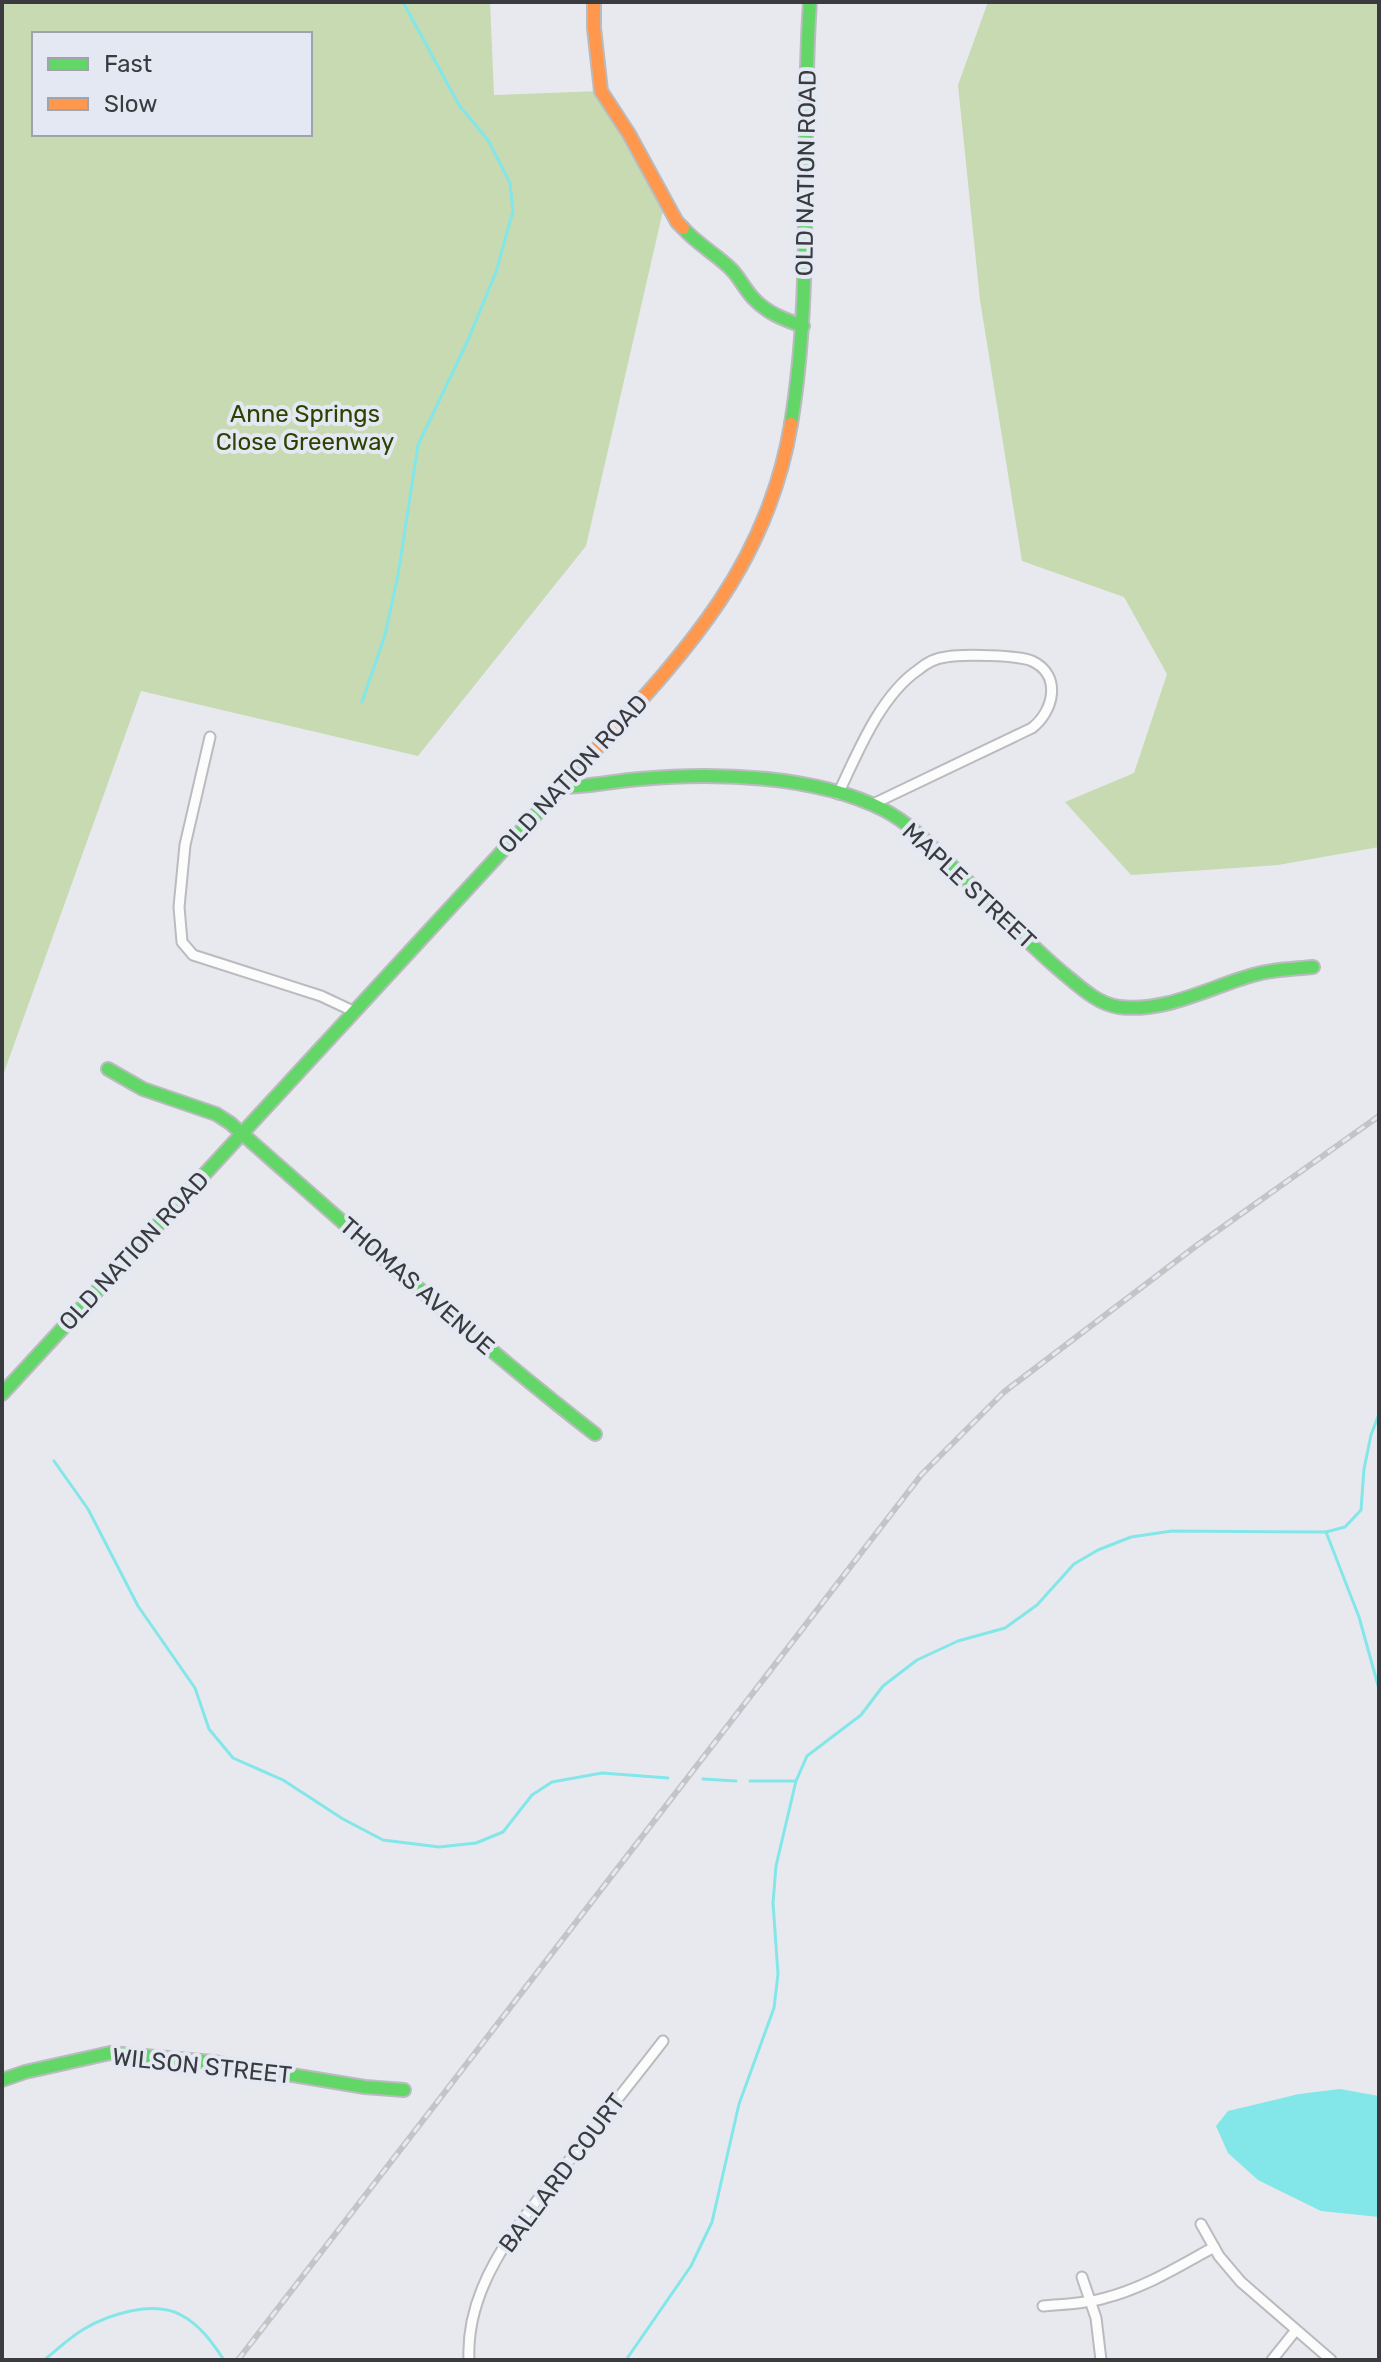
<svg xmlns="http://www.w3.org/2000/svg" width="1381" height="2362" font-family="Rubik,sans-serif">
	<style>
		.green { fill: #c7dab1; fill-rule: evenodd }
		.water { fill: #83e6e8 }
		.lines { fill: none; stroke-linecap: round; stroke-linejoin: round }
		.stream { stroke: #83e6e8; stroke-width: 3 }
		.street-casing { stroke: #babbbf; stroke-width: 13 }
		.fast-casing { stroke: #babbbf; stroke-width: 16 }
		.slow-casing { stroke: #babbbf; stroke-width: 16 }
		.street { stroke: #fcfcfc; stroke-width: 9 }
		.fast { stroke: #63d668; stroke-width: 12 }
		.slow { stroke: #ff974d; stroke-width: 12 }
		.rail-casing { stroke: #c4c4c6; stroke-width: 6 }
		.rail { stroke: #e4e8f2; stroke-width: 3; stroke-dasharray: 9; stroke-linecap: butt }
		.labels { text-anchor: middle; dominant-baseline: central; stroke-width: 8; stroke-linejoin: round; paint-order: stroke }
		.street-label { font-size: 24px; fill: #3a3b3f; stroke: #e4e8f2 }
		.park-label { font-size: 24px; fill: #2d4201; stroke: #e4e8f2 }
	</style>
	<rect width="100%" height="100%" fill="#e8e9ee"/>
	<g class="green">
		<path d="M2,2H490L494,95L601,91L665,202L586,546L418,756L141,691L2,1078ZM34,34H310V134H34Z"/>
		<polygon points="988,2 1379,2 1379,847 1278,865 1131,875 1065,802 1134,773 1167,674 1124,597 1022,561 980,300 958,85"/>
	</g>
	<polygon class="water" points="1340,2089 1379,2096 1379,2217 1321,2211 1258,2180 1228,2153 1216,2126 1228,2111 1299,2094"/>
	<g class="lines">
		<g class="stream">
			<polyline points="362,702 385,635 398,575 418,445 468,340 496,272 513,211 510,183 488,140 459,105 403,2"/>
			<polyline points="54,1461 88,1509 138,1606 195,1688 209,1729 233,1758 283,1780 343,1819 383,1840 439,1847 476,1843 503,1832 532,1795 552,1782 602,1773 668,1778"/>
			<polyline points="1326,1532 1359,1617 1379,1689"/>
			<polyline points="703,1779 736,1781"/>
			<polyline points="750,1781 796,1781"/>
			<path d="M44,2360C57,2350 70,2337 84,2329C109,2314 154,2300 181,2315C200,2325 212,2342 224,2360"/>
			<polyline points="626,2360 691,2266 712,2222 739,2104 774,2008 778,1974 773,1903 776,1866 796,1781 807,1756 861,1715 883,1686 917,1660 958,1641 1005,1628 1037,1605 1074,1564 1098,1550 1131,1537 1172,1531 1326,1532 1345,1527 1361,1510 1364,1469 1371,1435 1379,1414"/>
		</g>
		<g class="street-casing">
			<g id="street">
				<polyline points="210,737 185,845 179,907 182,942 193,955 321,996 353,1011"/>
				<path d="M838,794C857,754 880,696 918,670C925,664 936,658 946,657C961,654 1019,655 1032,661C1062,675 1054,711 1032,728L873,804"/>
				<polyline points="1201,2224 1219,2256 1241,2282 1331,2360"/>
				<polyline points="1082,2277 1096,2318 1101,2360"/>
				<path d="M1043,2306C1064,2304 1085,2304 1105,2298C1144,2288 1180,2266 1214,2247"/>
				<path d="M469,2360C465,2280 526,2215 572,2157C602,2118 633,2080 663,2041"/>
				<polyline points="1272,2360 1296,2330"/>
			</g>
		</g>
		<g class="fast-casing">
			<g id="fast">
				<path d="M683,228C697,244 716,254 731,269C740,278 745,290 754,299C767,313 785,320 803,326"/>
				<path d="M791,424C814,285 800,142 810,2"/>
				<path d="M562,787C588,787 614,781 640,779C715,772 816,775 884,810C911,824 932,847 954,868C990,903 1024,940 1063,973C1079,986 1097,1004 1119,1007C1165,1013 1210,987 1253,975C1273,969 1293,969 1313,967"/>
				<path d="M108,1069L143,1089L216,1114L230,1123C350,1228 469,1336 595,1434"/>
				<polyline points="2,1394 589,757"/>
				<polyline points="2,2080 25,2072 110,2053 213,2062 365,2087 404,2090"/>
			</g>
		</g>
		<g class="slow-casing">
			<g id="slow">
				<polyline points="594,2 594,28 601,91 629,134 677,222 683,228"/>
				<path d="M589,757C683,655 767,568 791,424"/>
			</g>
		</g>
		<use href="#street" class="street"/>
		<use href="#fast" class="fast"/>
		<use href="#slow" class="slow"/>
		<g class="rail-casing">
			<polyline id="rail" points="238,2360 922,1474 1004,1392 1196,1246 1379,1116"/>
		</g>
		<use href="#rail" class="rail"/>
	</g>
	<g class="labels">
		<g class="street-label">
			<text transform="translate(806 173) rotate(-89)">OLD NATION ROAD</text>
			<text transform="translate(573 774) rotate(-47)">OLD NATION ROAD</text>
			<text transform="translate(969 886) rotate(43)">MAPLE STREET</text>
			<text transform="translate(134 1251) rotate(-47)">OLD NATION ROAD</text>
			<text transform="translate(417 1286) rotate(41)">THOMAS AVENUE</text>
			<text transform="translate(202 2066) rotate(6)">WILSON STREET</text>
			<text transform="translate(562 2173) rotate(-53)">BALLARD COURT</text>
		</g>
		<g class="park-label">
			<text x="305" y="414">Anne Springs<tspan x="305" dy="28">Close Greenway</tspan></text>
		</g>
	</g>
	<rect width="1381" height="2362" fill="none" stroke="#3a3b3f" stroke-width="8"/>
	<rect x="32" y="32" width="280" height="104" fill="#e4e8f2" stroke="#a0a3aa" stroke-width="2"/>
	<rect x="48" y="58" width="40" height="12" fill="#63d668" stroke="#a0a3aa" stroke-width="2"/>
	<text x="104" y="72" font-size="24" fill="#3a3b3f">Fast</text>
	<rect x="48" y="98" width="40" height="12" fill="#ff974d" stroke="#a0a3aa" stroke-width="2"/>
	<text x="104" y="112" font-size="24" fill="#3a3b3f">Slow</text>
</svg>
